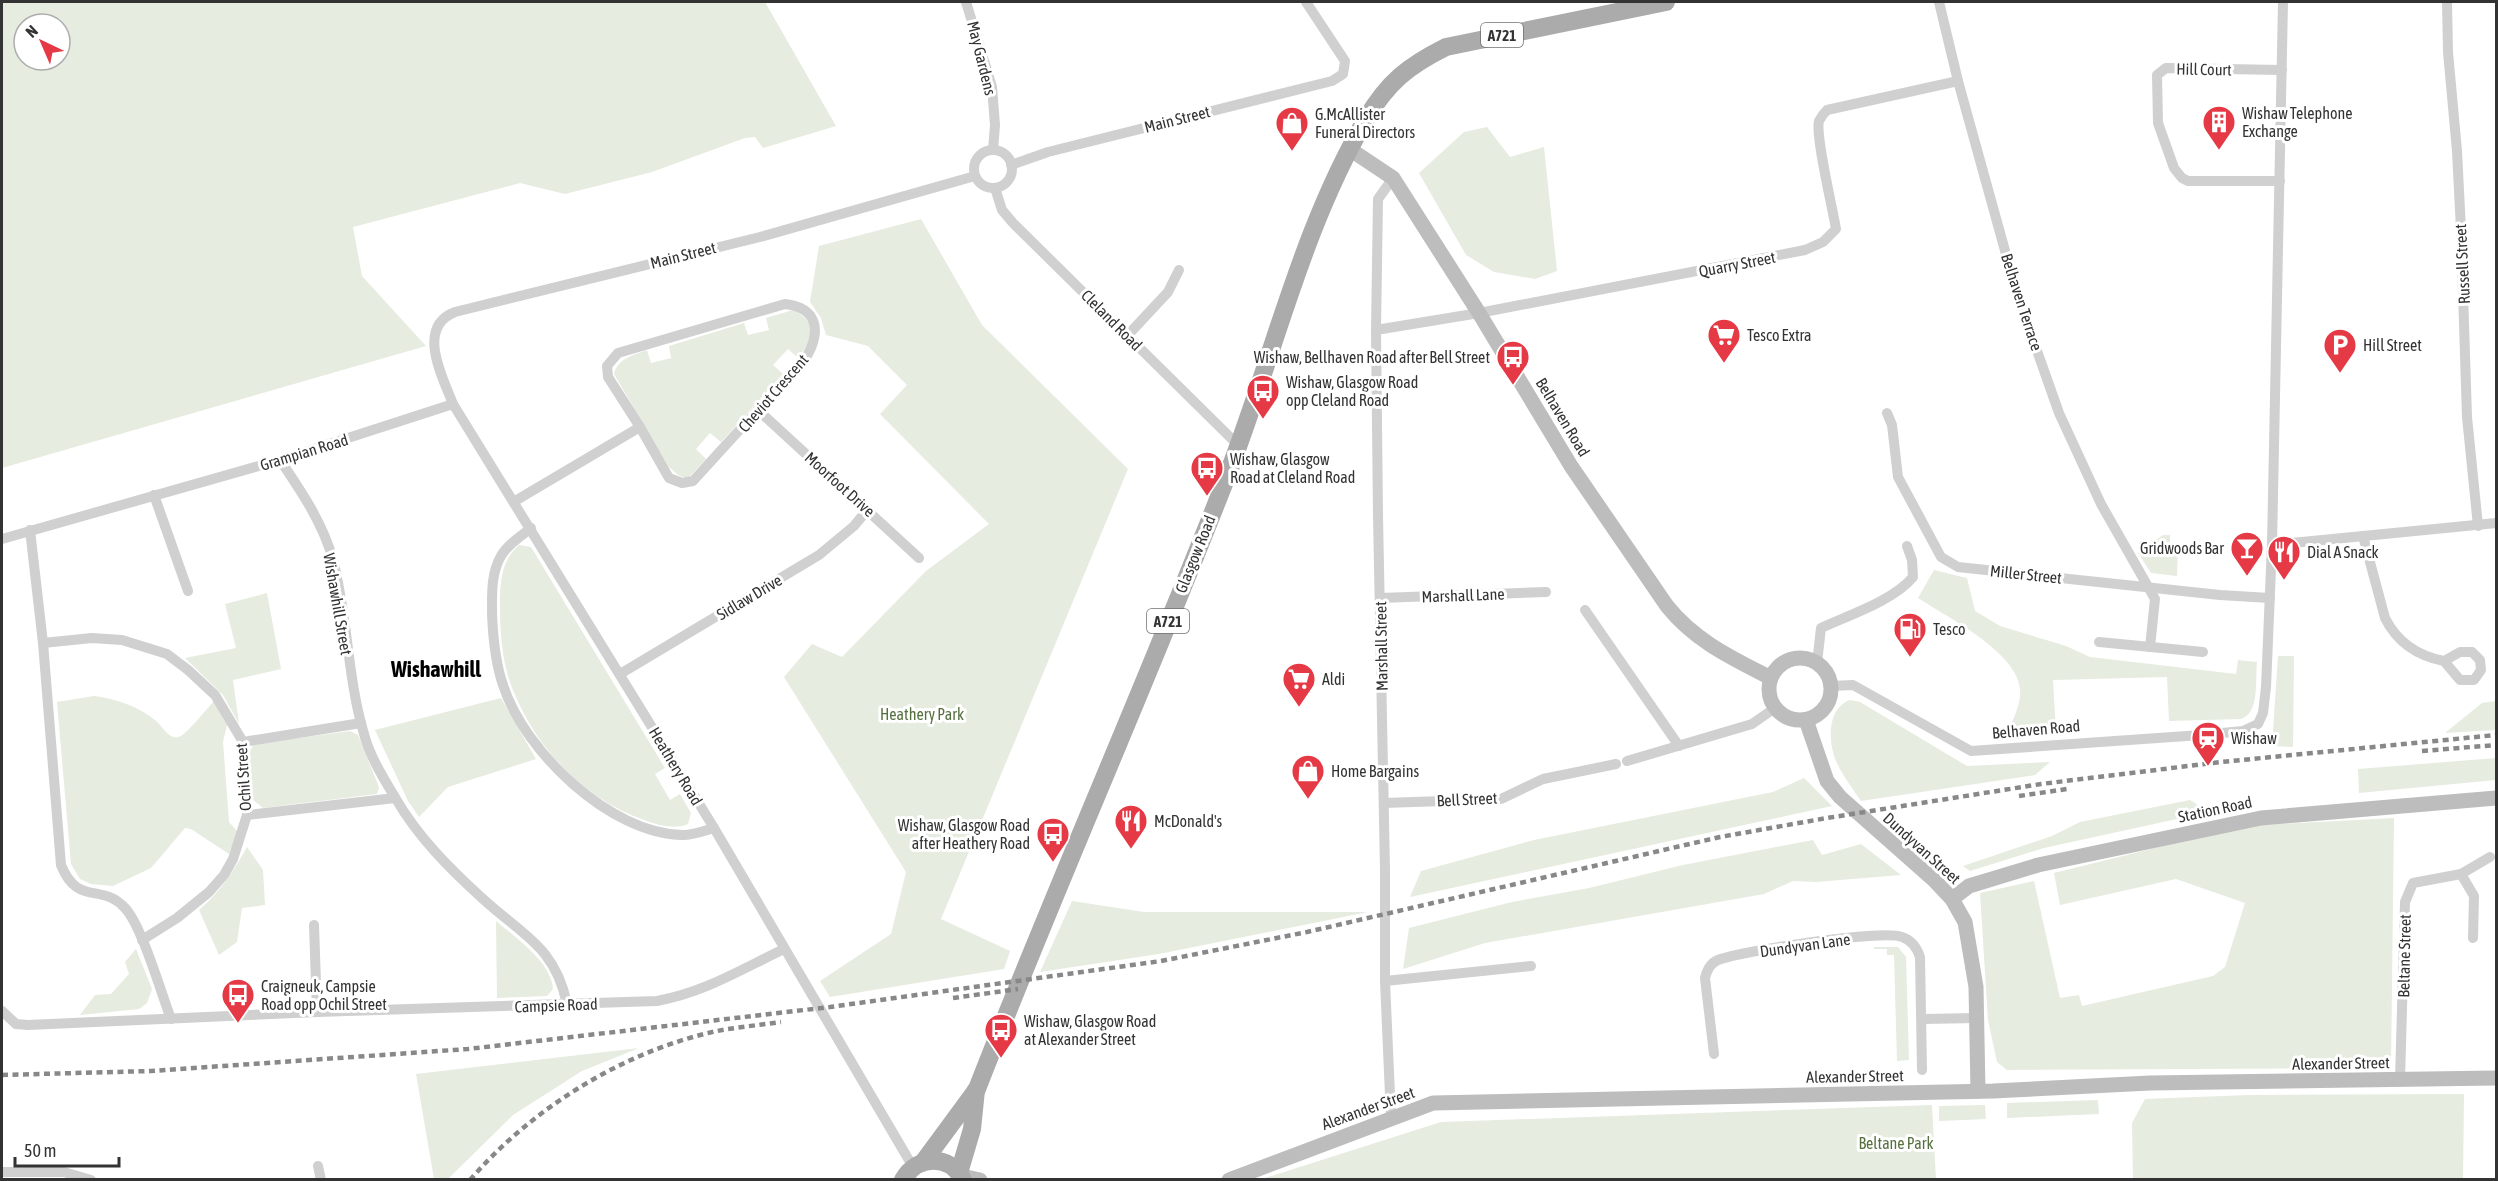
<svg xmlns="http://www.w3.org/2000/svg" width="2498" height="1181" font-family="'Asap Condensed',sans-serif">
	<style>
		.green { fill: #e6ecdf; fill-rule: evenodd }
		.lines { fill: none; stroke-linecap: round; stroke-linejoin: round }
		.street { stroke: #d0d0d0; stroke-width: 10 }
		.secondary { stroke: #bdbdbd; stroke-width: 15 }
		.primary { stroke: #ababab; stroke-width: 18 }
		.rail { stroke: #888; stroke-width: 4.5; stroke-dasharray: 6 4.5; stroke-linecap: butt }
		.labels { text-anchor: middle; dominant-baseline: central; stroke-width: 6; stroke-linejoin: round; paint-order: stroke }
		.shield { fill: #fff; stroke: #707070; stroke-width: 1.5 }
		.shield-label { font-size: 15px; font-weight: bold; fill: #333 }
		.street-label { font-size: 16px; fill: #333; stroke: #fff }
		.poi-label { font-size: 16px; fill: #333; stroke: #fff; text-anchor: start }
		.park-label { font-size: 16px; fill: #56703f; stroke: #fff }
		.district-label { font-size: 22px; font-weight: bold; fill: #000; stroke: #fff }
	</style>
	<rect width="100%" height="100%" fill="#fff"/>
	<g class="green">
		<path d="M2,2H765L836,126L763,148L755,137L745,138L652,172L565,194L520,183L353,227L362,276L426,346L2,468ZM24,24H60V60H24Z"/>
		<polygon points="1487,127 1510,157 1544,147 1557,271 1535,279 1494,272 1466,255 1419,173 1464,132"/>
		<polygon points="921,219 982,325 1128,469 941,919 1010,951 1004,969 830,997 820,981 891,934 906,872 784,677 812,644 842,657 926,571 989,524 880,414 907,385 868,346 826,335 821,318 810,302 819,246"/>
		<path d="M793,310C820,324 813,339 798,358L788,349L773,365L783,374L721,442L710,433L696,449L706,459L687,479L678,475L668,466L614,374C618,358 634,355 647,350L651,363L671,358L669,346L744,323L748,335L769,330L766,318Z"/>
		<polygon points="2163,535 2170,535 2170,548 2178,548 2177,576 2151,573 2138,553"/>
		<path d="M519,545L531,547L665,768L655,774L670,800L680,794L691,813L688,824C676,830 657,825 644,820C587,800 540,753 516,697C503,670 500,637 500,608C500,584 500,562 519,545Z"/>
		<path d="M1934,570L1967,578L1975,611L2000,626L2066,646L2090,657L2236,674L2238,660L2257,662C2255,680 2260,713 2241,719L2169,721L2167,677L2053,680L2056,732L2007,736C2011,723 2019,709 2020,696C2025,655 1948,618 1918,598Z"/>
		<polygon points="267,593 281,669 233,680 239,724 223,695 185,658 236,648 225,604"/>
		<polygon points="2278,656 2294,656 2293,747 2272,746"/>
		<path d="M94,696C117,699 137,706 155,720C163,726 169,742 181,736C188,732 207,709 214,701L227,725L223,742L229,822L238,832L229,854L191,829L185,828L151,868L113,886L91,884L80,879L71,864L57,702Z"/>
		<polygon points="501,698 536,759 448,787 419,817 408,801 375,730"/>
		<path d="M1850,700L1860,702L1967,766L2050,762L2035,775L1861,801C1853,789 1842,775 1836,761C1828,742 1827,708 1850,700Z"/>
		<polygon points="2496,701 2496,730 2445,733 2482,703"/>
		<polygon points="350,731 358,735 379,787 377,794 263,808 252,799 248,754 254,744"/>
		<polygon points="2496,758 2496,780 2359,793 2358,769"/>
		<polygon points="1804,778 1832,806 1410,897 1421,871 1534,840 1773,792"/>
		<polygon points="2190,800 2209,812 2044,848 1970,871 1963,866 2052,836 2080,822"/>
		<polygon points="2394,818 2391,1068 2007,1070 1997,1062 1988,1020 1980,893 2034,881 2060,998 2079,995 2082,1006 2213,976 2225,967 2245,903 2176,879 2060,905 2054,873 2167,845 2261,825"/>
		<polygon points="1813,840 1822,855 1861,844 1901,875 1816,882 1793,881 1764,894 1485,943 1403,969 1409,928 1512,902 1589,888 1683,865"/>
		<path d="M247,847L263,870L265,905L242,908L237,942L219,955L199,910C220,892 233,872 247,847Z"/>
		<polygon points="1072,901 1144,912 1368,912 1159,954 1040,972"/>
		<path d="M496,921C515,937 552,963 553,989L547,996L497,998Z"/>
		<polygon points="1874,947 1898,947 1906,957 1909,1060 1897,1061 1894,955 1887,955 1887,949 1874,949"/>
		<polygon points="136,949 152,989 147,1003 139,1009 80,1015 95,995 111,994 129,974 125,962"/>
		<polygon points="639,1048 582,1071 513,1115 448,1179 434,1179 416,1074"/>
		<polygon points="2464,1094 2463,1179 2133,1179 2132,1123 2145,1099 2249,1095"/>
		<polygon points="2098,1100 2099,1114 2007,1118 2007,1103"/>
		<polygon points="1932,1105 1936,1179 1262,1179 1441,1122"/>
		<polygon points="1985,1105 1986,1119 1939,1121 1939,1106"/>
	</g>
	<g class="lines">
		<g class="street">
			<polyline points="966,2 992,87 995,125 993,150"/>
			<polyline points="1939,2 1958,81 2017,294 2059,413 2101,504 2155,599 2150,647"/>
			<polyline points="2447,2 2448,52 2457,151 2461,230 2467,417 2478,526"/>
			<circle cx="993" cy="169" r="19"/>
			<polyline points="1011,165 1048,152 1332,81 1343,74 1345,61 1306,2"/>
			<polyline points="2280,181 2188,181 2182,178 2174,168 2158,123 2157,75 2166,68 2282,70"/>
			<polyline points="995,188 1002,210 1013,223 1238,445"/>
			<path d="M1376,330L1479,313L1805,250L1823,242L1836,229C1833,210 1815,135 1819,121C1821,117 1824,113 1827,110L1958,81"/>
			<polyline points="1127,336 1168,292 1179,270"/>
			<polyline points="759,411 919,558"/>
			<polyline points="1887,413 1892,425 1898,477 1941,557 1958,567 2220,595 2270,598"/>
			<path d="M280,460C301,491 323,523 333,560C348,617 347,677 364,734C370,757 384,779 396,799C418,837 450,869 482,898C522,935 555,946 567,1004"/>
			<polyline points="154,495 188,591"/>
			<path d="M515,501L640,427L669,478L682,483L693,481L807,356C821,331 818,308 785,304L618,353L607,366L608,377L640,427"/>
			<path d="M531,528C521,536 507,545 501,556C491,573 492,594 492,614C493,638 495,662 503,685C524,751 610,834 683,835C693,835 704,831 714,828"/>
			<path d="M30,530L43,643L61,865C78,907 101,882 125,908C142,926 161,993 171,1019"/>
			<path d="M2363,536L2385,618C2397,642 2418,656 2444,661L2460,652H2472L2480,660L2481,670L2474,680H2460L2444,661"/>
			<polyline points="2,539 280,460 453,404"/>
			<polyline points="2272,545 2496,523"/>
			<polyline points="1380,598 1546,592"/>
			<polyline points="1585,610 1679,746"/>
			<polyline points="2099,642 2203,652"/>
			<polyline points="43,643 92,638 122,640 167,654 188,670 215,695 243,742 247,815 233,859 224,875 209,892 177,918 142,940"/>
			<path d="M1817,663L1821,628C1849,615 1893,601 1913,577L1912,560L1907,546"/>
			<polyline points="620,674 819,555 854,526 868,509"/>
			<polyline points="1831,686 1853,685 1971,751 2201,735 2243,731 2258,724 2263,713 2266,687 2272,545 2283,2"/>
			<polyline points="243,742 361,723"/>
			<polyline points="1627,761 1752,724 1775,708"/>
			<polyline points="1384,803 1501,799 1543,779 1616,764"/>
			<polyline points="247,815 395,798"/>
			<polyline points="2461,874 2474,896 2473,938"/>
			<polyline points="314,925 317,1012"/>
			<polyline points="1385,981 1531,966"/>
			<path d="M2,1011L16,1024L28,1025L317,1012L657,1001C705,992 740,970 784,949"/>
			<polyline points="1923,1019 1977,1018"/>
			<path d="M1714,1054L1705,978C1707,970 1710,963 1718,960C1741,951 1883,929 1902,937C1911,940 1917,948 1920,957L1922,1070"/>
			<polyline points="2400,1080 2405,902 2413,883 2461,874 2490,857"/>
			<polyline points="1391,1118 1385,981 1385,870 1378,516 1376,330 1378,199 1393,178"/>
			<polyline points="318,1166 321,1180"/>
			<path d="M913,1167L714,828L453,404C442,376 416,327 455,312L760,237L975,176"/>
			<polyline points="2,1172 64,1172 91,1180"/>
		</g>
		<g class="secondary">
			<path d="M1351,150L1393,178L1479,313L1571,466L1667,606C1695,641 1732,658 1771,678"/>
			<circle cx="1800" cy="689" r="31"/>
			<polyline points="1806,720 1827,781 1840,797 1935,881 1952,899 1965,922 1976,987 1978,1091"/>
			<polyline points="1952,899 1969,886 2038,865 2261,818 2496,798"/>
			<polyline points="962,1176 980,1180"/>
			<polyline points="1229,1180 1433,1103 1993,1091 2150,1083 2496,1078"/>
		</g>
		<g class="primary">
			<path d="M924,1161L977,1089C1058,881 1149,678 1229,471C1274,354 1302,228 1366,119C1388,82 1408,66 1446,47L1666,2"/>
			<polyline points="959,1173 972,1129 976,1090"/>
			<path d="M903,1180C917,1155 950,1154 963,1180"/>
		</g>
		<g class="rail">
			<polyline points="2422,751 2496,745"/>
			<polyline points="2019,796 2067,789"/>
			<polyline points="953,998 1018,989"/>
			<polyline points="2,1075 151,1071 468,1049 830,1007 1161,961 1307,932 1720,837 1827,818 2041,784 2221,762 2496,735"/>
			<path d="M470,1180C532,1108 624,1051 717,1031C738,1027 760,1025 781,1022"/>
		</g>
	</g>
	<defs>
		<g id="building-pin" transform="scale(1.725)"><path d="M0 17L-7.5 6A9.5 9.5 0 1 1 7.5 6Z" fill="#e63946" stroke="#fff"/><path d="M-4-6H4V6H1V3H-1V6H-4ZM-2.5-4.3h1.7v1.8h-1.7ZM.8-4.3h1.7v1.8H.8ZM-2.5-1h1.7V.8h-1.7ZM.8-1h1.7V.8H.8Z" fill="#fff"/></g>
		<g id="shop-pin" transform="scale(1.725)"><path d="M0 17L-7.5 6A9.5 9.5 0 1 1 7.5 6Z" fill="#e63946" stroke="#fff"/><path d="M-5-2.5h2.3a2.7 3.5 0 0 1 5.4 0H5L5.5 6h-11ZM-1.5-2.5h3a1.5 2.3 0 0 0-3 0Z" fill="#fff"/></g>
		<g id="supermarket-pin" transform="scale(1.725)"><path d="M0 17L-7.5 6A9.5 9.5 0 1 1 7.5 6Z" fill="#e63946" stroke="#fff"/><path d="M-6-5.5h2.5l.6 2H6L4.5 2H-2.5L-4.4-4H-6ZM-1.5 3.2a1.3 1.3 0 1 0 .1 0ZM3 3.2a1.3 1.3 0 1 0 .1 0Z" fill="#fff"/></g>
		<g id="parking-pin" transform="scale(1.725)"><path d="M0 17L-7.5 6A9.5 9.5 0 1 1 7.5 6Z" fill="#e63946" stroke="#fff"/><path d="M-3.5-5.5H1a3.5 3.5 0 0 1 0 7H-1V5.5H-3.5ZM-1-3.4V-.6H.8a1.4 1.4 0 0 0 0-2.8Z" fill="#fff"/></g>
		<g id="bus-pin" transform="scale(1.725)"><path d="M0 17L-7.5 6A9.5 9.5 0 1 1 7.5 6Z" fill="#e63946" stroke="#fff"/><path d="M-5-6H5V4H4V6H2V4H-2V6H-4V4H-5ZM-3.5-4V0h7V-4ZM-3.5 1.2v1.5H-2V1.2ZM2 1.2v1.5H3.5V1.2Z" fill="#fff"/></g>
		<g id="bar-pin" transform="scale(1.725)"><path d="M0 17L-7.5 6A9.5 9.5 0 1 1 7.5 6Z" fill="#e63946" stroke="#fff"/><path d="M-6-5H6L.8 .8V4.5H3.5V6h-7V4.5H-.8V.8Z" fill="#fff"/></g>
		<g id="restaurant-pin" transform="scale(1.725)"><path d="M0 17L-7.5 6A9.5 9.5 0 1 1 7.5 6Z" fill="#e63946" stroke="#fff"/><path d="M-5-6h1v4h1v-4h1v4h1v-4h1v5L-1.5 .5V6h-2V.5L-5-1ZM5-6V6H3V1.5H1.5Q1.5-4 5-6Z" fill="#fff"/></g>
		<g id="fuel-pin" transform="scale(1.725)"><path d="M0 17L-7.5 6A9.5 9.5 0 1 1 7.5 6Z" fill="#e63946" stroke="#fff"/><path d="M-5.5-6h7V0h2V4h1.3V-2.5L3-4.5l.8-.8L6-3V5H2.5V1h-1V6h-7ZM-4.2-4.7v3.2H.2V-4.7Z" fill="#fff"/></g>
		<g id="station-pin" transform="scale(1.725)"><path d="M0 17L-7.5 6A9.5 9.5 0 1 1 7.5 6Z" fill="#e63946" stroke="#fff"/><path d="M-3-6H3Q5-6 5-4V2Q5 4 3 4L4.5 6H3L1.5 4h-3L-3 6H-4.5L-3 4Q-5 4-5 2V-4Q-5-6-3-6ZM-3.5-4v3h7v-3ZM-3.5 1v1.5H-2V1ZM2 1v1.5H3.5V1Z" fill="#fff"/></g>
	</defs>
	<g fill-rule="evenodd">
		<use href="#building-pin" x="2219" y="122"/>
		<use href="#shop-pin" x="1292" y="123"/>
		<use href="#supermarket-pin" x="1724" y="335"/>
		<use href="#parking-pin" x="2340" y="345"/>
		<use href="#bus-pin" x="1513" y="357"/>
		<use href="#bus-pin" x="1263" y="391"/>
		<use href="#bus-pin" x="1207" y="468"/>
		<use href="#bar-pin" x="2247" y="548"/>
		<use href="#restaurant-pin" x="2284" y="552"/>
		<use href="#fuel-pin" x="1910" y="629"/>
		<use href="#supermarket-pin" x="1299" y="679"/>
		<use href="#station-pin" x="2208" y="738"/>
		<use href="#shop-pin" x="1308" y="771"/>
		<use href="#restaurant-pin" x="1131" y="821"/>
		<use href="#bus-pin" x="1053" y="834"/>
		<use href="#bus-pin" x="238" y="995"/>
		<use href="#bus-pin" x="1001" y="1030"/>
	</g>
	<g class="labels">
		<g class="shield">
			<rect x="1481" y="23" width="42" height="24" rx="4.5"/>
			<rect x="1147" y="609" width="42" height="24" rx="4.5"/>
		</g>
		<g class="shield-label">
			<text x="1502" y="35">A721</text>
			<text x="1168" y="621">A721</text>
		</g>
		<g class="street-label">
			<text transform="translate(982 58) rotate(76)">May Gardens</text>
			<text transform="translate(2204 69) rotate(1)">Hill Court</text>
			<text transform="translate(1177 119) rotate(-14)">Main Street</text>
			<text transform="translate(683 255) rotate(-14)">Main Street</text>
			<text transform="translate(1737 264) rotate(-11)">Quarry Street</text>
			<text transform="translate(2462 264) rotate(-93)">Russell Street</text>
			<text transform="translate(2022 302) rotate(72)">Belhaven Terrace</text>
			<text transform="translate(1112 320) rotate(45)">Cleland Road</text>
			<text transform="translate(773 393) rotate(-49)">Cheviot Crescent</text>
			<text transform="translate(1563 417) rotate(59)">Belhaven Road</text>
			<text transform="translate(304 452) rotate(-17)">Grampian Road</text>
			<text transform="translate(840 484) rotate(42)">Moorfoot Drive</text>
			<text transform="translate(1195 554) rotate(-68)">Glasgow Road</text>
			<text transform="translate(2026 574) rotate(6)">Miller Street</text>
			<text transform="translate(1463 595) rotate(-2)">Marshall Lane</text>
			<text transform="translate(749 597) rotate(-31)">Sidlaw Drive</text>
			<text transform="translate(338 604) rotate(80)">Wishawhill Street</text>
			<text transform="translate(1381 646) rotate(-91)">Marshall Street</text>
			<text transform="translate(2036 729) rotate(-5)">Belhaven Road</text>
			<text transform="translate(676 766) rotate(59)">Heathery Road</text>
			<text transform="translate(243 777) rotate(-94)">Ochil Street</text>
			<text transform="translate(1467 799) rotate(-3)">Bell Street</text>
			<text transform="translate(2215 809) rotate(-12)">Station Road</text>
			<text transform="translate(1922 848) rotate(42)">Dundyvan Street</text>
			<text transform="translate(1805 945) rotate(-8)">Dundyvan Lane</text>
			<text transform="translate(2404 956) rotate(-89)">Beltane Street</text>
			<text transform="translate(556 1005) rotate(-2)">Campsie Road</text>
			<text transform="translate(2341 1063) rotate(-1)">Alexander Street</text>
			<text transform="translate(1855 1076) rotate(-1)">Alexander Street</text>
			<text transform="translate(1368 1108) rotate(-20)">Alexander Street</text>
		</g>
		<g class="poi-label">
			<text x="2242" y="113">Wishaw Telephone<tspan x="2242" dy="18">Exchange</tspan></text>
			<text x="1315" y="114">G.McAllister<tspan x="1315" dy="18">Funeral Directors</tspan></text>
			<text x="1747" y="335">Tesco Extra</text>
			<text x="2363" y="345">Hill Street</text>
			<text x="1490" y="357" text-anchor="end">Wishaw, Bellhaven Road after Bell Street</text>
			<text x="1286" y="382">Wishaw, Glasgow Road<tspan x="1286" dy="18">opp Cleland Road</tspan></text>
			<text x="1230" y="459">Wishaw, Glasgow<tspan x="1230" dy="18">Road at Cleland Road</tspan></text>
			<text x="2224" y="548" text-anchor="end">Gridwoods Bar</text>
			<text x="2307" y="552">Dial A Snack</text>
			<text x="1933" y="629">Tesco</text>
			<text x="1322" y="679">Aldi</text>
			<text x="2231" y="738">Wishaw</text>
			<text x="1331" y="771">Home Bargains</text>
			<text x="1154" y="821">McDonald's</text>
			<text x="1030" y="825" text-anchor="end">Wishaw, Glasgow Road<tspan x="1030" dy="18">after Heathery Road</tspan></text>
			<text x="261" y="986">Craigneuk, Campsie<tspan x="261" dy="18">Road opp Ochil Street</tspan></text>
			<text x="1024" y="1021">Wishaw, Glasgow Road<tspan x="1024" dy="18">at Alexander Street</tspan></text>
		</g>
		<g class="park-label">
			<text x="922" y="714">Heathery Park</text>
			<text x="1896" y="1143">Beltane Park</text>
		</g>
		<g class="district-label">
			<text x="436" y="669">Wishawhill</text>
		</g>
	</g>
	<rect width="2498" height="1181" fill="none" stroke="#333333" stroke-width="6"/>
	<g transform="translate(42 42) rotate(316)"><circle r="28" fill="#ffffff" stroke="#adadad" stroke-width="1.5"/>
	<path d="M0-4.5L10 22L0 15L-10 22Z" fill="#e63946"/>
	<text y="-9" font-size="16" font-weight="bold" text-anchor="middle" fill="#333333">N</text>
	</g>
	<path d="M15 1157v9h104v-9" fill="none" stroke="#333333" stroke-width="3"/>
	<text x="24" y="1157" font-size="18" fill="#333333" stroke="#ffffff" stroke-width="4.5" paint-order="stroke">50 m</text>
</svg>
